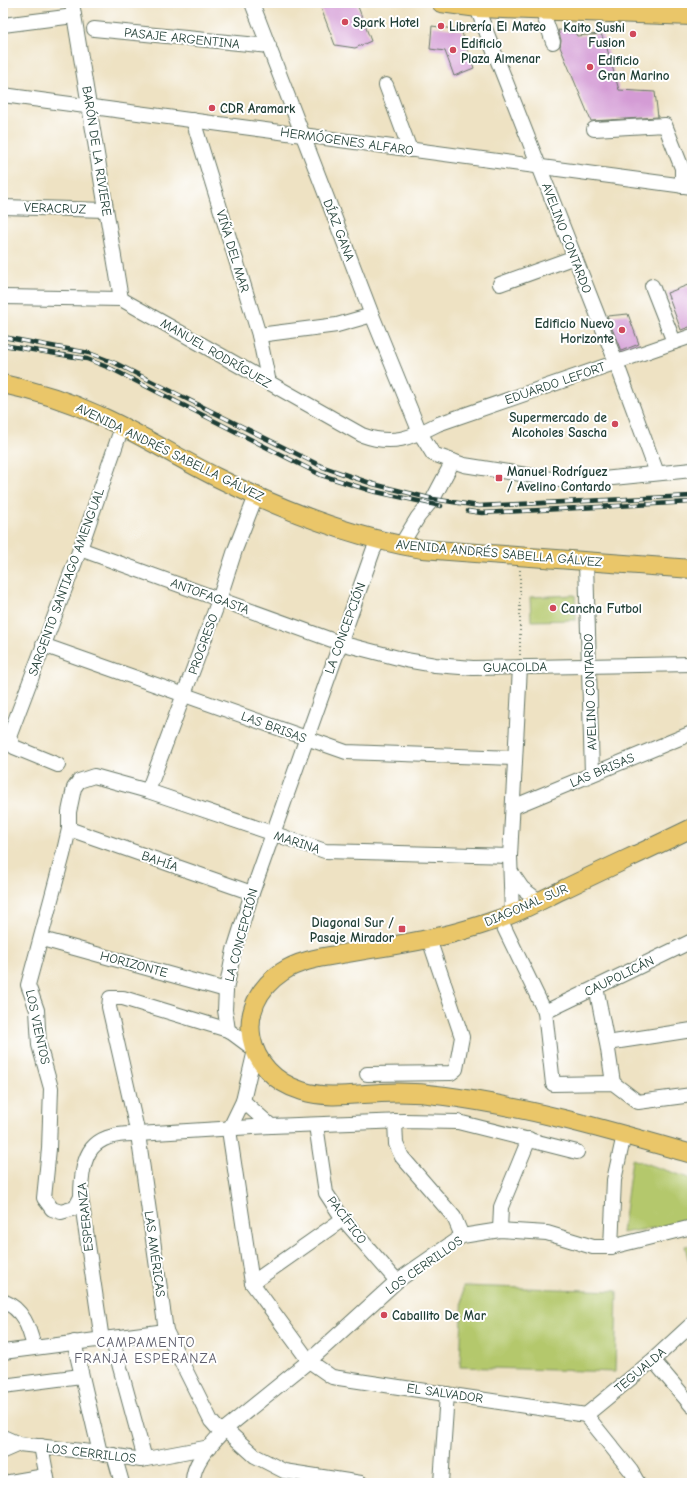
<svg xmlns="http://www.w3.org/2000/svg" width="695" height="1486" font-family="'Comic Neue',sans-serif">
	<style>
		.green { fill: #b4c86c; stroke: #6a8250 }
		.building { fill: #d49cd5 }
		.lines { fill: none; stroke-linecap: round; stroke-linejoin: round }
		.minor-casing { stroke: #677766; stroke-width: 16 }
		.major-casing { stroke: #677766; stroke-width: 20 }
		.path { stroke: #677766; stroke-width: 2; stroke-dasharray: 1 3; stroke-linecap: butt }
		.minor { stroke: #fff; stroke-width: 14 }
		.major { stroke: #eac669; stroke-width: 18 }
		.rail-casing { stroke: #1f3d34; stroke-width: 4.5 }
		.rail { stroke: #fff; stroke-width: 3; stroke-dasharray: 9; stroke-linecap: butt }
		.poi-dot { fill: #d1495b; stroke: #fff; stroke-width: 1.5 }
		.labels { text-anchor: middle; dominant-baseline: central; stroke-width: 4; stroke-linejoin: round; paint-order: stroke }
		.poi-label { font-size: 13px; font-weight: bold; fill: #1f3d34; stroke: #fff; text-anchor: start }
		.street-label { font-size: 13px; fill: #1f3d34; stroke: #fff }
		.neighbourhood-label { font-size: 14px; letter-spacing: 1px; fill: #5e5e6c; stroke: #fff }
	</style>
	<rect width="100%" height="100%" fill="#fff"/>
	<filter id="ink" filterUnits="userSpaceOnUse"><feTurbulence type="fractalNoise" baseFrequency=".025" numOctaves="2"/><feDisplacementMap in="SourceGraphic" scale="8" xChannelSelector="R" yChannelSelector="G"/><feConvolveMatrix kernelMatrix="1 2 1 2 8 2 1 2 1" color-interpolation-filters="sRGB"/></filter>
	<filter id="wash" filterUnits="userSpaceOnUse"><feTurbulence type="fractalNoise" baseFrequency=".012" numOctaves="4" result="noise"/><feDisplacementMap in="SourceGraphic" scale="16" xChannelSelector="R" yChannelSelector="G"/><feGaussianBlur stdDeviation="0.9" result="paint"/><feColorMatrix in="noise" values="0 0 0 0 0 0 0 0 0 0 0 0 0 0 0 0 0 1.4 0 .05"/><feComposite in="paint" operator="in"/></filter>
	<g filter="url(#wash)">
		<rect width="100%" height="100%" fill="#eee2c3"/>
		<g class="green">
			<polygon points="575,595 576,620 531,621 530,597"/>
			<polygon points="632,1159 692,1179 692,1222 622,1233"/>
			<polygon points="692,1245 692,1274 685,1246"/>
			<polygon points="463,1286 617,1291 615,1372 460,1367"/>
		</g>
		<g id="blocks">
			<g class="building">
				<polygon points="319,3 357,4 371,41 355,48 335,45"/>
				<polygon points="432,26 461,30 474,68 454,76 445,51 430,49"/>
				<polygon points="558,30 574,31 577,36 601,34 606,45 619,90 655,92 658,117 591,121 560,47 561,40"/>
				<polygon points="688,285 692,297 692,326 681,330 667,293"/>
				<polygon points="628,314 639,344 621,351 607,316"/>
			</g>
		</g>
	</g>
	<g filter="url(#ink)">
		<use href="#blocks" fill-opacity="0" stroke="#677766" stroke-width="1"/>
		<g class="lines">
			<g class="minor-casing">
				<g id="minor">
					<polyline points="72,3 121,299"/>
					<polyline points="252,3 372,315 420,433 433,454 464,465 558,480 583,481 692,470"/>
					<polyline points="475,3 616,362 657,473"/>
					<polyline points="542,10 553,42"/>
					<polyline points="3,25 74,16"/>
					<polyline points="94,29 269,46"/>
					<polyline points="386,85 410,150"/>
					<polyline points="3,95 692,187"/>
					<polyline points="193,120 259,335 269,383"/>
					<polyline points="594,129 665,125 682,168 682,186"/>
					<polyline points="3,207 106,210"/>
					<polyline points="500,284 575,257"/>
					<polyline points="652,286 674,342"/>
					<path d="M3,297L121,299L362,435C392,446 411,438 438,424L692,336"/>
					<polyline points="259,335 337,325 372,315"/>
					<polyline points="379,540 373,551 252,893 234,950 226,990 225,1010 228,1030 255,1050 243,1101 229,1130 252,1283 309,1361 332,1377 586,1415"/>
					<polyline points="401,545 418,517 433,499 453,461"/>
					<polyline points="80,549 340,643 406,660 435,665 473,668 692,664"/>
					<polyline points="586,562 592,774"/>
					<polyline points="43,645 346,752 514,758"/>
					<polyline points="58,765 14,747 9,737 80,549 122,427"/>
					<polyline points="148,791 219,600 235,550 256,496"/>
					<polyline points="513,807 692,733"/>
					<polyline points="69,829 252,893"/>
					<polyline points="511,872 522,888 539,901"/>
					<polyline points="512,914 510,856 520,667"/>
					<polyline points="500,919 545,1012 553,1084 613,1083 638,1102 692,1095"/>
					<polyline points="42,939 226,990"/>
					<polyline points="596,987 607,1043 613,1083"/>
					<polyline points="545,1012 692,941"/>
					<polyline points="607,1043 692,1030"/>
					<polyline points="367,1074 451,1073 456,1069 462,1037 429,939"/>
					<polyline points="243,1101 271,1126"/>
					<polyline points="395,1121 396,1144 402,1157 454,1217 462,1236"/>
					<polyline points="316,1125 326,1193 343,1219 397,1281"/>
					<polyline points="81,1197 75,1208 61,1212 52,1209 44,1198 49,1149 51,1088 39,1045 37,1010 28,985 63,855 69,829 69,812 74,788 79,781 94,776 148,791 325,851 510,856"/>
					<polyline points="500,1230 501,1207 529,1139"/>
					<polyline points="611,1247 614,1180 624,1135"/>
					<polyline points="252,1283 343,1219"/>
					<path d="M3,1301C23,1309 29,1327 34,1347"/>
					<polyline points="112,1338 145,1459"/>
					<path d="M102,1340L81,1197C81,1153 91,1132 138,1134L271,1126L403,1121L458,1122L577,1152"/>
					<polyline points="74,1342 100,1453"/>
					<polyline points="3,1352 166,1331"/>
					<polyline points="653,1360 692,1406"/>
					<polyline points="3,1386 81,1376"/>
					<polyline points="586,1415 653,1360 692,1324"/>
					<polyline points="586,1415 631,1471 638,1483"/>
					<polyline points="3,1437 19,1444 100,1453 141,1460 210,1447"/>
					<polyline points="41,1446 48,1483"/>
					<polyline points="3,1451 19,1444"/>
					<polyline points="114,1455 122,1483"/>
					<polyline points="4,1483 45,1476"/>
					<path d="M193,1483C192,1462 212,1444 225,1429H218L211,1421L166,1331L138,1134L109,1007L110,998H123L228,1030"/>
					<polyline points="361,1483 284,1471 255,1456 225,1429 309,1361 397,1281 462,1236 500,1230 547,1233 593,1247 611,1247 692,1227"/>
					<polyline points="441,1483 447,1394"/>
				</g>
			</g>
			<g class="major-casing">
				<g id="major">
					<polyline points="441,3 478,8 692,16"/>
					<path d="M3,384C36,391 68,401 98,415C139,433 176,457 216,477C280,509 350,537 422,549L692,569"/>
					<path d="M692,828C649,849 605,869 562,890C541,900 520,912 499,919C476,927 450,935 427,939C401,945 374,948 348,953C326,957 301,959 282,972C231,1006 245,1074 302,1091C327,1099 355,1094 381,1093C402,1092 424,1093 445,1096C529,1107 611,1131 692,1154"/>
				</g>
			</g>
			<polyline class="path" points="520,655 520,570"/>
			<use href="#minor" class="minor"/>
			<use href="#major" class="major"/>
			<g class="rail-casing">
				<g id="rail">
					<polyline points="3,337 89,353 115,363 323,467 373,484 433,499 479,506 692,496"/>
					<polyline points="3,345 87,359 112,369 321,475 372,491 441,506"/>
					<polyline points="468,511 482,513 692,502"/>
				</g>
			</g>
			<use href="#rail" class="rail"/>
		</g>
	</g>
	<g class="poi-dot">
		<circle cx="345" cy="22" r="4"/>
		<circle cx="441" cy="26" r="4"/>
		<circle cx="633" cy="34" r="4"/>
		<circle cx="453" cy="50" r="4"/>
		<circle cx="590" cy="67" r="4"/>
		<circle cx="212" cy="108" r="4"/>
		<circle cx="622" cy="330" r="4"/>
		<circle cx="615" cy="424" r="4"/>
		<rect x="495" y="474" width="8" height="8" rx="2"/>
		<circle cx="553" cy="608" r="4"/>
		<rect x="398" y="925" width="8" height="8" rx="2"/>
		<circle cx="384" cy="1315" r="4"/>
	</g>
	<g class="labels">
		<g class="poi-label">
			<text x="353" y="22">Spark Hotel</text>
			<text x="449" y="26">Librería El Mateo</text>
			<text x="625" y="27" text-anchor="end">Kaito Sushi<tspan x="625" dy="15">Fusion</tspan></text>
			<text x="461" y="43">Edificio<tspan x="461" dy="15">Plaza Almenar</tspan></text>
			<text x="598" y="60">Edificio<tspan x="598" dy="15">Gran Marino</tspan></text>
			<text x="220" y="108">CDR Aramark</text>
			<text x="614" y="323" text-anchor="end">Edificio Nuevo<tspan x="614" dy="15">Horizonte</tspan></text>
			<text x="607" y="417" text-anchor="end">Supermercado de<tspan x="607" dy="15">Alcoholes Sascha</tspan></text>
			<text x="507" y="471">Manuel Rodríguez<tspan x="507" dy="15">/ Avelino Contardo</tspan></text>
			<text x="561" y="608">Cancha Futbol</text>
			<text x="394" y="922" text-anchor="end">Diagonal Sur /<tspan x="394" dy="15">Pasaje Mirador</tspan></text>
			<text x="392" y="1315">Caballito De Mar</text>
		</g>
		<g class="street-label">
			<text transform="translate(182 38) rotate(6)">PASAJE ARGENTINA</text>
			<text transform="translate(347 141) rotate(8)">HERMÓGENES ALFARO</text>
			<text transform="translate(97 151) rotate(81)">BARÓN DE LA RIVIERE</text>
			<text transform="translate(55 208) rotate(2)">VERACRUZ</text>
			<text transform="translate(339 230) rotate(69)">DÍAZ GANA</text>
			<text transform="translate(567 238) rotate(69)">AVELINO CONTARDO</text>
			<text transform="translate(233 251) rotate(73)">VIÑA DEL MAR</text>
			<text transform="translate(216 353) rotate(30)">MANUEL RODRÍGUEZ</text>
			<text transform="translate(555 383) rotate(-19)">EDUARDO LEFORT</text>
			<text transform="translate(170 452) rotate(26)">AVENIDA ANDRÉS SABELLA GÁLVEZ</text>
			<text transform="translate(499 553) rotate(5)">AVENIDA ANDRÉS SABELLA GÁLVEZ</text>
			<text transform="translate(66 582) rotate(-70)">SARGENTO SANTIAGO AMENGUAL</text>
			<text transform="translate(210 596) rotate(20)">ANTOFAGASTA</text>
			<text transform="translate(345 628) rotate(-70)">LA CONCEPCIÓN</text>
			<text transform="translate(203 644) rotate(-70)">PROGRESO</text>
			<text transform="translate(515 667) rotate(-1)">GUACOLDA</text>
			<text transform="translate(590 692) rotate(-92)">AVELINO CONTARDO</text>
			<text transform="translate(274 727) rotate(20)">LAS BRISAS</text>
			<text transform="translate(602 770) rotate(-23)">LAS BRISAS</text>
			<text transform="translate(297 842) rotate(18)">MARINA</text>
			<text transform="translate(160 861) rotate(19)">BAHÍA</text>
			<text transform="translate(526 905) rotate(-23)">DIAGONAL SUR</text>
			<text transform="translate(241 935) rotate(-75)">LA CONCEPCIÓN</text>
			<text transform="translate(134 964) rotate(15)">HORIZONTE</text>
			<text transform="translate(619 976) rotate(-26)">CAUPOLICÁN</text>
			<text transform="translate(38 1027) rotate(78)">LOS VIENTOS</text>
			<text transform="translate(85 1217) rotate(-96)">ESPERANZA</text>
			<text transform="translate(347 1220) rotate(53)">PACÍFICO</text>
			<text transform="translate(155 1254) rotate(82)">LAS AMÉRICAS</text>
			<text transform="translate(424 1265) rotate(-35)">LOS CERRILLOS</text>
			<text transform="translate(640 1370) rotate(-40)">TEGUALDA</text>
			<text transform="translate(445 1393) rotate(8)">EL SALVADOR</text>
			<text transform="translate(91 1453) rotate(7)">LOS CERRILLOS</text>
		</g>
		<g class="neighbourhood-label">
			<text x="146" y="1342">CAMPAMENTO<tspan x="146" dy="16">FRANJA ESPERANZA</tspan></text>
		</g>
	</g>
	<rect width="695" height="1486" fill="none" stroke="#fff" stroke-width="16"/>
</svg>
